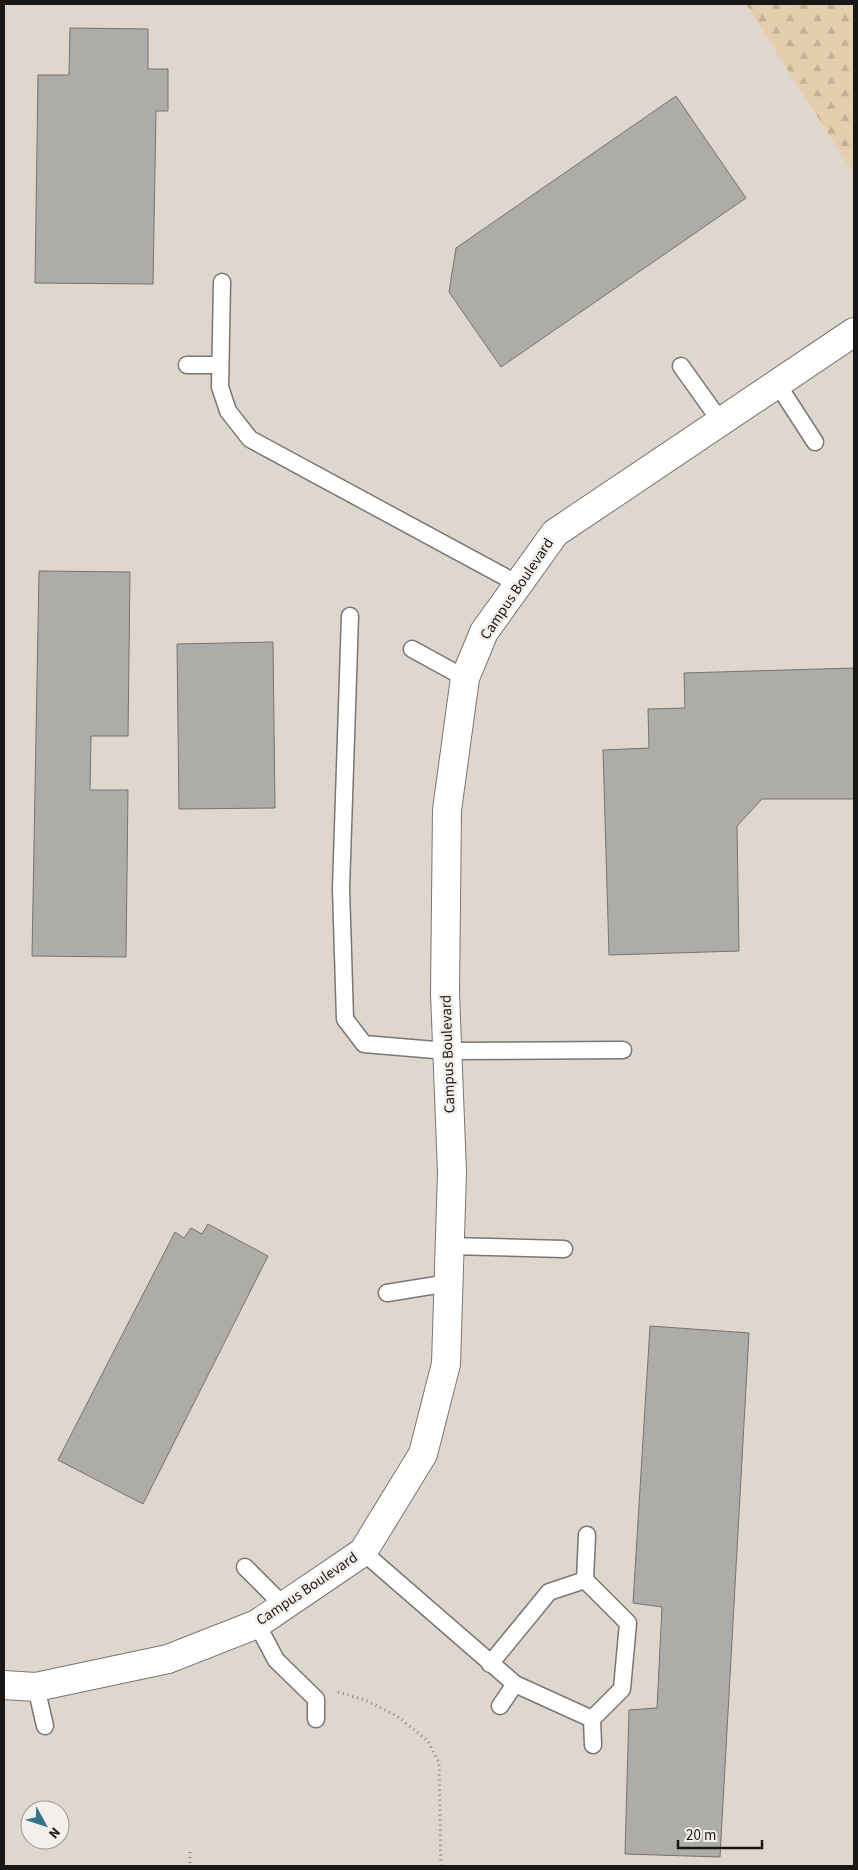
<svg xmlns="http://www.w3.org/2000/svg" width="858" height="1870" font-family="'Source Sans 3',sans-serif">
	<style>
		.built { fill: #dfd7cd; fill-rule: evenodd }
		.forest { fill: url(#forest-firs) }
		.building { fill: #aeaca8; stroke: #767370 }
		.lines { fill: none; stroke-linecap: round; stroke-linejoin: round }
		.lane-casing { stroke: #797673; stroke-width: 19 }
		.street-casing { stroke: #797673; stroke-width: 30 }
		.path { stroke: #82807d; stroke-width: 3; stroke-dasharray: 1 4; stroke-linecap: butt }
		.lane { stroke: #fff; stroke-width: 16 }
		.street { stroke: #fff; stroke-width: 28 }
		.labels { text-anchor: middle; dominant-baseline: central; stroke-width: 5; stroke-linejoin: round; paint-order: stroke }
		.street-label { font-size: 15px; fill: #181716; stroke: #f3f0ec }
	</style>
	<defs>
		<pattern id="forest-firs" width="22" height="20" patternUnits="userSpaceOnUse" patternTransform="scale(1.25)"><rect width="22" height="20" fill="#e5cead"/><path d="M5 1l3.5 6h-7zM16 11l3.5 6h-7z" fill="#c4b094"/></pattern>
	</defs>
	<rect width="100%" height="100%" fill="#e6e3df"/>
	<path class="built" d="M4,4H854V1866H4ZM30,1810H60V1840H30Z"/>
	<polygon class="forest" points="746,4 854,4 854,174"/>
	<g class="building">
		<polygon points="70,28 148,29 148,69 168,69 168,111 156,111 153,284 35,283 38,75 69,75"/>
		<polygon points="676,96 746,198 501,367 449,292 456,248"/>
		<polygon points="39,571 130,572 128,736 91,736 90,790 128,790 126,957 32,956"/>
		<polygon points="273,642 275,808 179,809 177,644"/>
		<polygon points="854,668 854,799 762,799 737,826 739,951 609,955 603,750 649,748 648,709 685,708 684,673"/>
		<polygon points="208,1224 268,1256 143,1504 58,1460 175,1232 184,1238 191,1228 202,1234"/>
		<polygon points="650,1326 749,1333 720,1857 625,1854 629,1710 657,1708 662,1607 633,1603"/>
	</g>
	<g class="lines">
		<g class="lane-casing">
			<g id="lane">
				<polyline points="222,282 220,387 228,411 250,439 518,584"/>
				<polyline points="187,365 220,365"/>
				<polyline points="681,366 721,422"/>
				<polyline points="778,385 815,442"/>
				<polyline points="350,616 341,888 345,1019 364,1044 447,1051 623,1050"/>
				<polyline points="412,649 465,678"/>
				<polyline points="450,1246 564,1249"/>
				<polyline points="387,1293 449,1283"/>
				<polyline points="363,1552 515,1684 592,1719 622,1689 628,1623 585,1580 549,1592 490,1664"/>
				<polyline points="245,1567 284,1606"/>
				<polyline points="585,1580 587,1535"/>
				<polyline points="257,1624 276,1660 316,1699 316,1719"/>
				<polyline points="36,1687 45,1726"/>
				<polyline points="500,1706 515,1684"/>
				<polyline points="592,1719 593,1745"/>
			</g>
		</g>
		<g class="street-casing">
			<polyline id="street" points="4,1685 36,1687 168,1659 257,1624 363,1552 423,1454 446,1364 452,1172 445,993 447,810 465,678 484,632 555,533 854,332"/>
		</g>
		<g class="path">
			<polyline points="338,1692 365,1700 397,1716 428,1741 439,1763 441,1866"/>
			<polyline points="190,1852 190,1866"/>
		</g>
		<use href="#lane" class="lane"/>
		<use href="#street" class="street"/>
	</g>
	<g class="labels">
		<g class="street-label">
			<text transform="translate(517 589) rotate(-56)">Campus Boulevard</text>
			<text transform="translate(448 1054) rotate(-92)">Campus Boulevard</text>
			<text transform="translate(307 1589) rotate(-34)">Campus Boulevard</text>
		</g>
	</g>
	<rect width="858" height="1870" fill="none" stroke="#181716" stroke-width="10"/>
	<g transform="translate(45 1825) rotate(130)"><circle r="24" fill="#f3f0ec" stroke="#9b9996"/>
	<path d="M0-4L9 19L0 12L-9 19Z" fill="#38738b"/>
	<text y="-8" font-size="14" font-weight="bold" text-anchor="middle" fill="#181716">N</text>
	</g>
	<path d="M678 1840v8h84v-8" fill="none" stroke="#181716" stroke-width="2.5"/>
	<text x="686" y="1840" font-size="15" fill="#181716" stroke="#f3f0ec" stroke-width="4" paint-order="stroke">20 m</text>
</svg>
